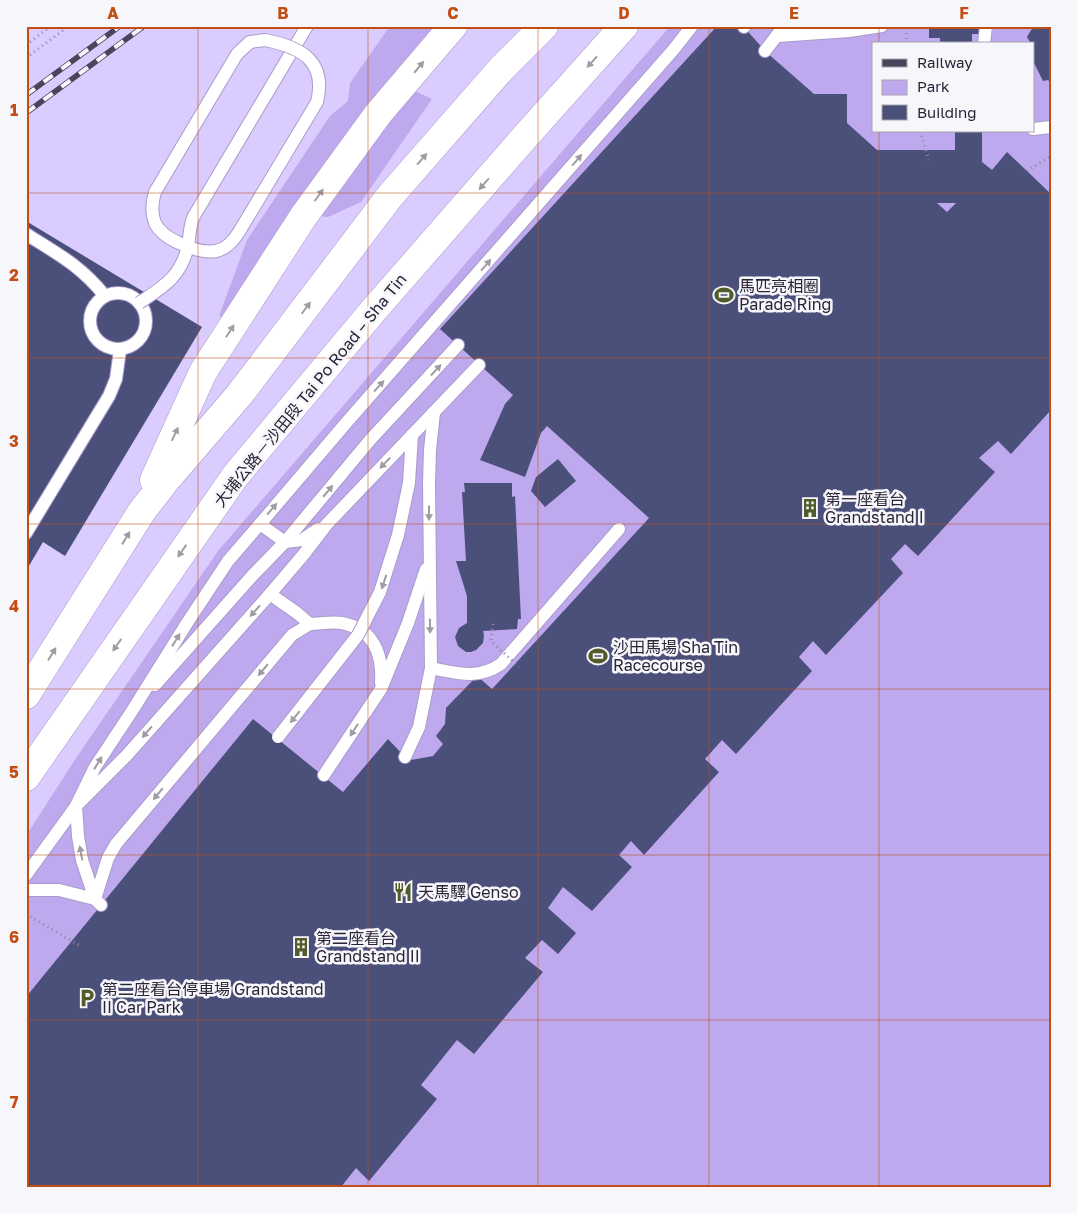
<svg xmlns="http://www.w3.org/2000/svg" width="1077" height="1213" font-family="'Golos Text','Noto Sans TC',sans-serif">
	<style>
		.green { fill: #bea9ee; fill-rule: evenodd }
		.building { fill: #4b507b; fill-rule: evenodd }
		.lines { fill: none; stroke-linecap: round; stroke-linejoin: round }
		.service-casing { stroke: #a99bcb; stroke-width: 14 }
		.motorway-casing { stroke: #a99bcb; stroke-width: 29 }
		.path { stroke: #9186ab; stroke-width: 3; stroke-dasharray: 1 4; stroke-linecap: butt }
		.service { stroke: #fff; stroke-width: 12 }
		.motorway { stroke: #fff; stroke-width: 28 }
		.rail-casing { stroke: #4b445d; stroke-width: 5.5 }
		.rail { stroke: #f7f6fb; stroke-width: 4; stroke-dasharray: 11; stroke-linecap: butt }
		.service-bridge-casing { stroke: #a99bcb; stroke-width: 14; stroke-linecap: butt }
		.path-bridge { stroke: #9186ab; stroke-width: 3; stroke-dasharray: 1 4; stroke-linecap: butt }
		.service-bridge { stroke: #fff; stroke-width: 12 }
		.oneway { fill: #9f9ca5 }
		.grid { fill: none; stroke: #c24e15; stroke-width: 1; stroke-opacity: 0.55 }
		.labels { text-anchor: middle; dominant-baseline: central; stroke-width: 5; stroke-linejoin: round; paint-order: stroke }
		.poi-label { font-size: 16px; fill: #2a2437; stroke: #f7f6fb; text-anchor: start }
		.street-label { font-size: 16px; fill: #2a2437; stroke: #f7f6fb }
		.neatline { fill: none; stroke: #c24e15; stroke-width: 2 }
		.grid-label { font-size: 16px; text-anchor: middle; font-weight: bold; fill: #c24e15 }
	</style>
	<rect width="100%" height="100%" fill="#dbccff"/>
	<g class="green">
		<polygon points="390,26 445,26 400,84 432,99 361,202 328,217 303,215 230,318 219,316 247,240 330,116 348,101 350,83"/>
		<path d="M670,26H1051V1187H26V836L74,761L218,551ZM873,44H1033V131H873Z"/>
	</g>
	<g class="building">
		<path d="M717,26H743L765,51L814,94H847V123L877,150H955V131H982V162L992,170L1007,152L1051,194V410L1011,454L998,441L979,458L995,472L918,556L905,544L891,559L903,573L826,655L813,641L799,657L812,671L736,754L722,740L705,759L719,772L644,855L631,841L619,855L632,867L592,911L563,887L548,908L576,933L558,954L542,940L525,958L543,972L474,1054L457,1040L421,1085L437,1099L369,1181L356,1168L341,1187H26V997L253,719L343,792L388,739L405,757L411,760L433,756L443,744L436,736L445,724L446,708L477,676L492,689L649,518L547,426L541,433L525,477L480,460L505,404L513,395L440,329ZM937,203H956L947,212Z"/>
		<polygon points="929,26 982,26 982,34 972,34 972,44 940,44 940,38 929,38"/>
		<polygon points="1039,26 1051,26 1051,83 1048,80 1043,81 1033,61 1033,44 1031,44 1027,37 1031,30"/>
		<polygon points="26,221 202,327 65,556 43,542 26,571"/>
		<polygon points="558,459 576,481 545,507 531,491 536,477"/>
		<polygon points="464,483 512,483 512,497 515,496 521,619 518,619 517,629 483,631 484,635 483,643 476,650 471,652 466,652 458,646 455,637 459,628 467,623 467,596 456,561 466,561 462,492 465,492"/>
	</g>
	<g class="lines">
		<g class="service-casing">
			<g id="service">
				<polyline points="744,27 745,26"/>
				<polyline points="778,36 849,31 882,26"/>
				<polyline points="984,44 986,26"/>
				<polyline points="765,51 784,26"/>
				<polyline points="1033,129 1051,127"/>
				<polyline points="194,216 307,26"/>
				<path d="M26,234C58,254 81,266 105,296"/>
				<circle cx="118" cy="321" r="28"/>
				<polyline points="260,524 285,542 302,540 318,529"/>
				<polyline points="26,533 109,396 116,379 120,350"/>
				<polyline points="398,535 409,483 412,435"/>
				<path d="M270,594L297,613L310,624C319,624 332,621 342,623C373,629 383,653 381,683"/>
				<path d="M431,668C457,673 478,680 501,664L619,529"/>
				<polyline points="155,685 252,576 285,542 370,440 458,345"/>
				<polyline points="405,757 419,727 431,668 429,483 430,450 434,412"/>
				<polyline points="324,775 381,689 408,623 426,569"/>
				<polyline points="26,875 76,806 127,755 270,594 304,554 327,524 479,365"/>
				<polyline points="26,890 59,890 95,899"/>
				<polyline points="95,899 108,858 116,844 292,635 310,624"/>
				<polyline points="101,905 95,899 82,860 78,836 76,806 95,767 132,711 187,623 228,561 260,524 346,423 674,49 692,26"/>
			</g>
		</g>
		<g class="motorway-casing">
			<g id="motorway">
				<polyline points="154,480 203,372 303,217 378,114 453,26"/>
				<polyline points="26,695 142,511 167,479 240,394 390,196 502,68 544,26"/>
				<polyline points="26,777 236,475 372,312 524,138 624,26"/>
			</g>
		</g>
		<g class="path">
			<polyline points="906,44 907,26"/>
			<polyline points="26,45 51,26"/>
			<polyline points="26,58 69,26"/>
			<polyline points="920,131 929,160"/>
			<polyline points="1027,171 1051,156"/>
			<polyline points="26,914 82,947"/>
		</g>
		<use href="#service" class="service"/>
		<use href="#motorway" class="motorway"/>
		<g class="rail-casing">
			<g id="rail">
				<polyline points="26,95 120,26"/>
				<polyline points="26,113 144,26"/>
			</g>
		</g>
		<use href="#rail" class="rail"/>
		<g class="service-bridge-casing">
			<g id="service-bridge">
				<path d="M265,40C301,47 327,61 317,102L239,232C234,240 227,249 216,251C198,254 162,239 155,223C151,213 152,202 155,192L237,54L250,42Z"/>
				<path d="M139,303C163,287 181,277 188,246C190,236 189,226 194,216"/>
				<polyline points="278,737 358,635 380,592 398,535"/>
			</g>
		</g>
		<polyline class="path-bridge" points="493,624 491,641 519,667"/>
		<use href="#service-bridge" class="service-bridge"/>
	</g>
	<defs><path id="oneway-solid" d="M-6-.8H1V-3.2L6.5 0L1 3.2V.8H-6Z" transform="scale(1.25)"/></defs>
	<g class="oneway">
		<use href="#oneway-solid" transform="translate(592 62) rotate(132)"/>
		<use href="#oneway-solid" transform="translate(419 67) rotate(-50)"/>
		<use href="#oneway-solid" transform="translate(422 159) rotate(-49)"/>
		<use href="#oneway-solid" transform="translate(577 160) rotate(-49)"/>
		<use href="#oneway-solid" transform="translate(484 184) rotate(131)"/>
		<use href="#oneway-solid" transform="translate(319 195) rotate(-54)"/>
		<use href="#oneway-solid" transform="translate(486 265) rotate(-49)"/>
		<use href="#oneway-solid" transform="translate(306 308) rotate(-53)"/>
		<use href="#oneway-solid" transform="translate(230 331) rotate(-57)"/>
		<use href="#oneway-solid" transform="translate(436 370) rotate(-47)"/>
		<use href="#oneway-solid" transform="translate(379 386) rotate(-48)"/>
		<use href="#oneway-solid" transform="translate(175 434) rotate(-65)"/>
		<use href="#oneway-solid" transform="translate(385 463) rotate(134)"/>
		<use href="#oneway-solid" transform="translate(328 491) rotate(-50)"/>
		<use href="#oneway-solid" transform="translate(272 509) rotate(-49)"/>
		<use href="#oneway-solid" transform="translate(429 513) rotate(90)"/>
		<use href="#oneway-solid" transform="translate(126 538) rotate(-58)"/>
		<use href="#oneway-solid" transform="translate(182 551) rotate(125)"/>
		<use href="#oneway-solid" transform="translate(384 582) rotate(108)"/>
		<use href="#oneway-solid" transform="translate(255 611) rotate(132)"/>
		<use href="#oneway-solid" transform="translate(430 626) rotate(89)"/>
		<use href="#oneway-solid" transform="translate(176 640) rotate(-58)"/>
		<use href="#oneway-solid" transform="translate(117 645) rotate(125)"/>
		<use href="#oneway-solid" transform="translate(52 654) rotate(-58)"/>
		<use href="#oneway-solid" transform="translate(263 670) rotate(130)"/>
		<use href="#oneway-solid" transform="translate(295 717) rotate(129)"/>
		<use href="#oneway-solid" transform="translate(354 730) rotate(123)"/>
		<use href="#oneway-solid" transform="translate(147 732) rotate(131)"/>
		<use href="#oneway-solid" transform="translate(98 763) rotate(-58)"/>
		<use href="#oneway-solid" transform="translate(158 794) rotate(130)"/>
		<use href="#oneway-solid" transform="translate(81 853) rotate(-100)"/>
	</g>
	<path class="grid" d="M198,26V1187M368,26V1187M538,26V1187M709,26V1187M879,26V44M879,131V1187M26,193H1051M26,358H1051M26,524H1051M26,689H1051M26,855H1051M26,1020H1051"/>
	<defs>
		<g id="stadium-bare" transform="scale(1.5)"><path d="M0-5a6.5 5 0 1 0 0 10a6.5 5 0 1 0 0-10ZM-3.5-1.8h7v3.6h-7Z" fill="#525c2b" stroke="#f7f6fb" stroke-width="2.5" paint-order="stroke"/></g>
		<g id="building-bare" transform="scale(1.5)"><path d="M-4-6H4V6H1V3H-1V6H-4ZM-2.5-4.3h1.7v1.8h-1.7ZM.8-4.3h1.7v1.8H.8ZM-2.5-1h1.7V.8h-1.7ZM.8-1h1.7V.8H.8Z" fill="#525c2b" stroke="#f7f6fb" stroke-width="2.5" paint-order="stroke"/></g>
		<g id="restaurant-bare" transform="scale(1.5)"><path d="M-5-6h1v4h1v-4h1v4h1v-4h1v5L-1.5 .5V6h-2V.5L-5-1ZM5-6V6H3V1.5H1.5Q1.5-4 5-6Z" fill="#525c2b" stroke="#f7f6fb" stroke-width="2.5" paint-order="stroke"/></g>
		<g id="parking-bare" transform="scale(1.5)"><path d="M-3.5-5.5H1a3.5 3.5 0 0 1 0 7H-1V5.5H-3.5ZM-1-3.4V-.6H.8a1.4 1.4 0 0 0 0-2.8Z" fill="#525c2b" stroke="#f7f6fb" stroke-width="2.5" paint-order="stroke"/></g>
	</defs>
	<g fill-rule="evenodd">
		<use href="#stadium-bare" x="724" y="295"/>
		<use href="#building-bare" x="810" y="508"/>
		<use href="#stadium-bare" x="598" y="656"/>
		<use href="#restaurant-bare" x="403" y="892"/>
		<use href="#building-bare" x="301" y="947"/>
		<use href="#parking-bare" x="87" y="998"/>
	</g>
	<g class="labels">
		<g class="poi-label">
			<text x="739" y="286">馬匹亮相圈<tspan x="739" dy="18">Parade Ring</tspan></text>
			<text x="825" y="499">第一座看台<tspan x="825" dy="18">Grandstand I</tspan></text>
			<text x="613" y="647">沙田馬場 Sha Tin<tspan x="613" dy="18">Racecourse</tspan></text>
			<text x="418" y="892">天馬驛 Genso</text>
			<text x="316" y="938">第二座看台<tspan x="316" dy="18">Grandstand II</tspan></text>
			<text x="102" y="989">第二座看台停車場 Grandstand<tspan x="102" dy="18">II Car Park</tspan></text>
		</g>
		<g class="street-label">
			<text transform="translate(310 390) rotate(-51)">大埔公路－沙田段 Tai Po Road – Sha Tin</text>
		</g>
	</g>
	<rect width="1077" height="1213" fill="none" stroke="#f7f6fb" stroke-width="55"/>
	<rect x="872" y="42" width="162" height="90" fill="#f7f6fb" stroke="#a5a2ad"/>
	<rect x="882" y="59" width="25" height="8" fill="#4b445d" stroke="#a5a2ad"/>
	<text x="917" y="68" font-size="15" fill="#2a2437">Railway</text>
	<rect x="882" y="80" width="25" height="15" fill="#bea9ee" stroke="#a5a2ad"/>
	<text x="917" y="92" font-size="15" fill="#2a2437">Park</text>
	<rect x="882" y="105" width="25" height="15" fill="#4b507b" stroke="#a5a2ad"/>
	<text x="917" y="118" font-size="15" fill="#2a2437">Building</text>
	<rect x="28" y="28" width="1022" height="1158" class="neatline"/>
	<g class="grid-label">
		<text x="113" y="19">A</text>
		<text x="283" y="19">B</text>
		<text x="453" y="19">C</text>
		<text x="624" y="19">D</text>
		<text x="794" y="19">E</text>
		<text x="964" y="19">F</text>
		<text x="14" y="116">1</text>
		<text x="14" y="281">2</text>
		<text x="14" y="447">3</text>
		<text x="14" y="612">4</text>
		<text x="14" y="778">5</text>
		<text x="14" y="943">6</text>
		<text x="14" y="1108">7</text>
	</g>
</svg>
